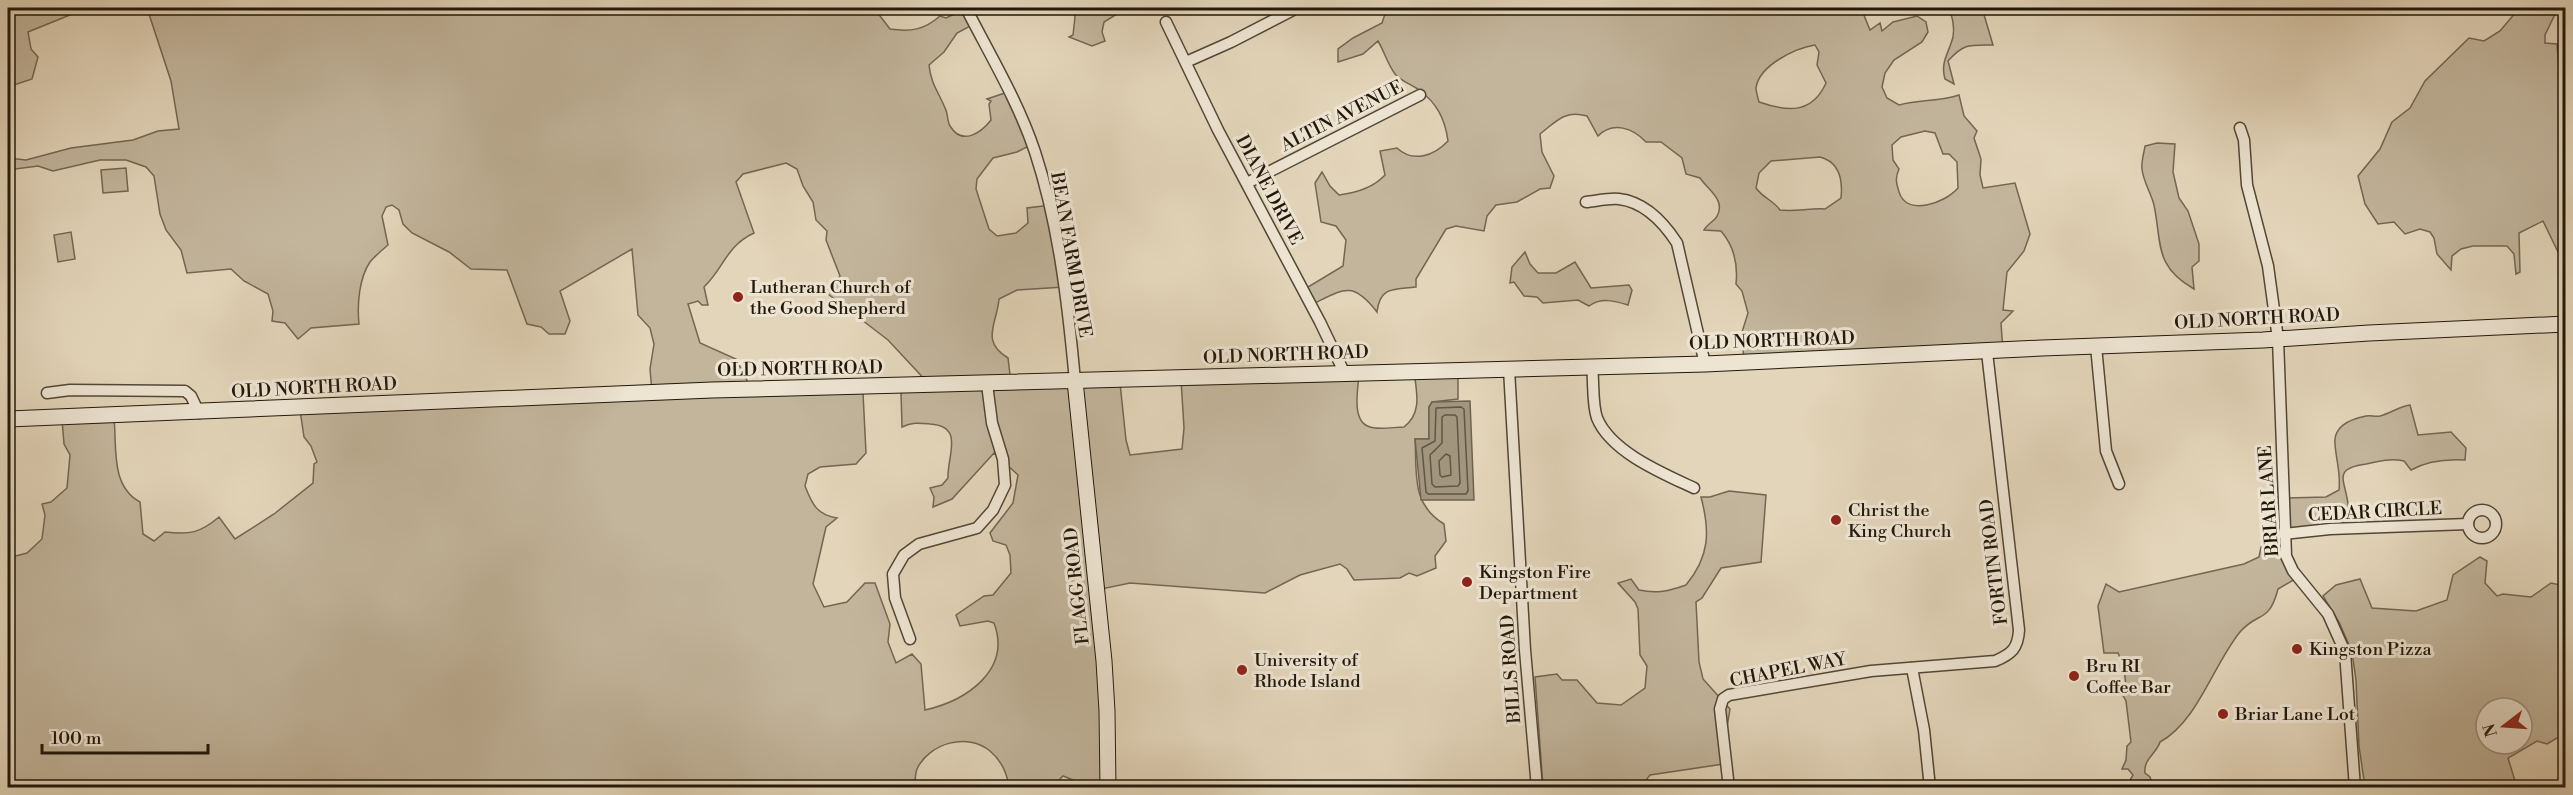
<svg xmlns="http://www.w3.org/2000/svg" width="2573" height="795" font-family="'Libre Bodoni',serif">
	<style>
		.green { fill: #c2b59c; stroke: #726653; stroke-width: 1.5; fill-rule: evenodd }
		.water { fill: #a1957e; stroke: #6e6350; stroke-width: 1.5 }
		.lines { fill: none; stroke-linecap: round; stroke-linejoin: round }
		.shore { stroke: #615644; stroke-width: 1.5 }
		.street-casing { stroke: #524736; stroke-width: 13 }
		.secondary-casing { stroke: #21180a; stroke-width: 17 }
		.street { stroke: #ede4d2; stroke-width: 10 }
		.secondary { stroke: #ede4d2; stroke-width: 15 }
		.poi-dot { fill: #8f2418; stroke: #ede4d2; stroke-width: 2 }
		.labels { text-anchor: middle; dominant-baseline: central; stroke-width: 6; stroke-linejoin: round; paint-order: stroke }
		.street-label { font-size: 18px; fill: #21180a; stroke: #ede4d2 }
		.poi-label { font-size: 18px; fill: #21180a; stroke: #ede4d2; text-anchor: start }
	</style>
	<rect width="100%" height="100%" fill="#e3d5ba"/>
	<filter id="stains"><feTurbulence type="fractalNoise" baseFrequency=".00333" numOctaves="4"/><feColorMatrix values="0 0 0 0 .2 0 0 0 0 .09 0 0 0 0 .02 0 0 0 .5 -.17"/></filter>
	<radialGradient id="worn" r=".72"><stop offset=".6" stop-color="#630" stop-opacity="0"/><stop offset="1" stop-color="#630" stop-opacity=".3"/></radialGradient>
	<g class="green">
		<polygon points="8,8 87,8 28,32 31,49 38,57 32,79 8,87"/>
		<path d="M147,8H874L890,29C911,32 924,30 940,16L946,18L967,8L976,23L957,33L944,52L929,65C931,84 938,91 945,108C948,113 947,121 950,126C962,146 981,133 991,120L989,104L991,101L987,99L1011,91L1031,145L1017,152L993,158L977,179L976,189L989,229L997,236L1016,233L1028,223L1027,208L1051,205L1064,287L1017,290L999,299C997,324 980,341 1008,358L1011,383H1120L1126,440L1130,455L1182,449L1184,428L1181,380L1359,375C1358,389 1351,422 1370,427C1380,430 1394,427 1404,427C1422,413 1417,393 1414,372L1458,375V399L1432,402L1429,407V439H1415C1417,474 1411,504 1444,524L1446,541L1435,556L1436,568L1417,576L1409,573L1400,578L1354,580L1347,569L1340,564L1300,575L1265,593L1130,583L1101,589L1111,787H1079L1078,782L1063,776L1059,780L1060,787H1009C1007,773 1002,761 990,751C968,732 929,743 917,769C915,774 915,782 915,787H8V558L27,553L42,539L45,515L42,504L51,502L67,488L70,455L64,444L62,420L114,418C117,446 110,486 140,502L143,534L154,541L165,532C190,535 200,533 219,517L235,539L274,514L313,483L314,464L317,462L311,446L304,437L300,410L652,392L650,369L654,344L650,328L638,315L632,249L560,291L570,321L565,334H549L541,327L527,324L507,270L471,269L449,252L412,233L403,224L399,210L392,205L386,207L382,216L388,245C382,250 375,256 370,262C359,278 357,305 359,324L311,328L298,339L285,323L272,321L273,311L268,294L244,281L231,269L187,273L181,250L166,230L160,214L154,176L146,167L126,160H100L53,171L38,166L8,170V158L26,160L71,148L133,140L158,131L179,129L171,81ZM786,163L797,169L803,186L813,202L816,220L827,231L826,240L840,276L833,287L824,291L888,340L928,383L901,392L902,427C912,422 919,423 930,424C965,426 947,456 948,478L942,485L930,488L934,497L933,507L952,499L994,453L1018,475L1013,503L990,533L993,541L1006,545L1010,555L1011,573L993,595L984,596L956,615L960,626L988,621L994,623C1012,671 965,701 925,710L921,664L912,654L896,663L888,642L890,624L875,583H865L847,602L824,607L813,584L826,527L837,518C817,515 812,504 805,486L808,474L820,467L856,464L866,453L863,393L751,388L736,359L700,343L688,304L698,301L702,305H708L704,287C724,268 726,246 754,233L736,182L743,174Z"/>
		<polygon points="1072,8 1127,8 1104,22 1102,32 1105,41 1092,46 1069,37 1073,35 1075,17"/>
		<path d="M1387,8H1861L1870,30L1880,23L1882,31L1893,22L1917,16L1926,22L1928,32L1922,42L1894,60L1885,73L1882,87L1887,98L1899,105C1920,99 1939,102 1959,95L1964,116L1977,131L1974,138L1981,159L1980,175L1983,188L2015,183L2030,234L2024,251L2007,272L2003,310L2013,311L2001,323L2003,351L1744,362L1742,332L1748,313L1742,291L1736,284C1738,265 1734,246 1721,231L1704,230C1707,224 1715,221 1717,216C1726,200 1708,190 1700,178L1686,174L1682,158L1661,142H1646C1633,128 1613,121 1598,136L1587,116C1564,110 1557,121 1540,134L1542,152L1554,176L1550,188L1540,189L1517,202L1496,205L1487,216L1484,231L1456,226L1446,229L1416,279V287C1394,290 1380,286 1377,312C1352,280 1344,289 1311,305L1303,290L1343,266L1346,240L1336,226L1321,222L1315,183L1322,172L1330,186L1339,195C1355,193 1374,187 1385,175L1380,151L1397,148C1413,163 1434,156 1448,141C1445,119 1437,103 1419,90C1411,84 1402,82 1395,74C1388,65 1384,51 1378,41L1363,54L1338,62V49L1353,38L1382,23ZM1815,45L1819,52L1817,65L1826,83C1812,114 1788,112 1759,102C1758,98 1756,92 1756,88C1759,65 1796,48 1815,45ZM1925,131L1935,133L1943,154H1949L1957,162L1958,188C1945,203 1907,217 1899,192C1896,182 1895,178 1899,169L1893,160L1892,145L1901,137ZM1820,157C1839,162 1843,179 1841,198L1825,209C1809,208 1795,212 1780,210C1773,200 1763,198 1756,188L1759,173L1771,161Z"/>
		<path d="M1949,8H1982L1993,45C1970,45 1964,43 1948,61L1954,84L1945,79C1940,62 1949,53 1953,37C1955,26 1952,17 1949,8Z"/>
		<polygon points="2515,8 2558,8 2545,35 2545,43 2557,44 2558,58 2565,66 2565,228 2558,252 2543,221 2519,233 2520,272 2516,274 2514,254 2507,246 2473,246 2461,249 2452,256 2451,270 2437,254 2434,238 2430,232 2420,229 2405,234 2394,222 2378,224 2365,204 2358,176 2380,149 2392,122 2410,108 2425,81 2469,38 2484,41 2500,31 2516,12"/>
		<path d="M2157,143L2175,144L2173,172L2179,198L2188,211L2199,244V261L2192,267L2194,289C2154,266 2162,244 2154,205C2151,193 2143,181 2142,169C2141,162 2144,153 2145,146Z"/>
		<polygon points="126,168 128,191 103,193 101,170"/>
		<polygon points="71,232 75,259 58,262 54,235"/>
		<path d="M1525,252L1530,264L1538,273H1556L1575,262L1591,288L1629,285L1632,290L1628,305C1615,301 1601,297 1589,306L1578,300L1543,303L1537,297L1524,296L1514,282L1510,283L1512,267Z"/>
		<path d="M2410,405L2418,435L2451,432L2466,448L2465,460C2447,459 2427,461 2411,470L2404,461C2391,458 2379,461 2366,464C2332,469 2345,479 2348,504C2349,512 2348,521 2348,528L2286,535L2283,498L2326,497L2339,490C2341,473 2336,460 2335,444C2333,426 2351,419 2366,416C2371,415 2375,417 2380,416C2391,413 2398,407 2410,405Z"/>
		<path d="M1729,491L1766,495L1761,562L1721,568L1702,598L1696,602L1699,662L1703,679L1730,709L1726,733L1730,763L1650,775L1643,784L1645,787H1543L1535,677L1557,674L1562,680H1577L1597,703L1621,705L1645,688L1647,666L1640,655L1638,609L1635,602L1618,583L1631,579L1639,590C1657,594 1669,591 1686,585C1710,556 1710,531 1701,497H1710Z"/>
		<path d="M2282,542L2297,578L2278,589C2269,624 2258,611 2240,632C2213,665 2198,721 2160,742C2157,753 2143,759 2145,773L2150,777L2152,784L2150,787H2126L2133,775L2128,769H2122L2126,760L2127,746L2131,742L2126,701L2121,692L2126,687L2124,667L2118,653H2104L2098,606L2106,584L2119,592L2244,564L2259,557L2261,547Z"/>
		<path d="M2480,557L2487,561L2485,583L2497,596L2503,594L2531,597L2551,583L2565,586V736L2557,738L2547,744L2537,741L2508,758L2515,781L2505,787H2365L2359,746L2356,680L2352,652L2339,622L2323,596L2336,585L2360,579L2372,608L2416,611L2447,600L2453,575ZM2486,708H2522V744H2486Z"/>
	</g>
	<polygon class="water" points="1470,401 1474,500 1421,500 1415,439 1429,439 1429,407 1432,402"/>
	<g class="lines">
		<g class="shore">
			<polygon points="1436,408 1461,407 1464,409 1468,491 1466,494 1428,494 1426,492 1422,448 1435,441"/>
			<polygon points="1445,415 1455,415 1457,417 1460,483 1458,486 1435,487 1432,484 1430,455 1442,443 1442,417"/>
			<polygon points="1446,454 1450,456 1451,475 1442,477 1440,475 1439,461"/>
		</g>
		<g class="street-casing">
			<g id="street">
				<path d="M966,8C990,55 1018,101 1035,152C1059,225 1068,305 1075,381"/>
				<polyline points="1166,22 1218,130 1320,322 1344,372"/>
				<polyline points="1186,62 1231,42 1293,10"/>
				<polyline points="2240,128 2244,140 2247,185 2268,266 2278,339 2286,556 2293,571 2328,614 2345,652 2355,788"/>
				<polyline points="1247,183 1420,95"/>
				<path d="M1586,202C1596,201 1609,198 1619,199C1645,202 1664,223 1677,243L1705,364"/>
				<polyline points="2096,346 2106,451 2119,484"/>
				<path d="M1592,367C1594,383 1592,404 1597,418C1611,452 1662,473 1694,488"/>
				<polyline points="1509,369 1525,650 1537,788"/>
				<polyline points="47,393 70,390 185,391 191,396 199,413"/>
				<circle cx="2482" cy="524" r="14"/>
				<polyline points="2284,534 2330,529 2468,524"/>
				<polyline points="910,639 895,598 893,574 904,555 919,544 977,528 993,510 1005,485 1003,459 992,423 987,384"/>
				<polyline points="1912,668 1924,730 1930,788"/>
				<path d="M1729,788L1720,709L1723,699L1729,695L1871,671L1995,661C2012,654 2018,648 2019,630L1987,352"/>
			</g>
		</g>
		<g class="secondary-casing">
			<g id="secondary">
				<polyline points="1075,381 1104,661 1107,711 1108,788"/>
				<polyline points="8,419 712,390 1705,364 2042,348 2263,340 2369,333 2566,324"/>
			</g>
		</g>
		<use href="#street" class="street"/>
		<use href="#secondary" class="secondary"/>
	</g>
	<g class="poi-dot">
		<circle cx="738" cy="297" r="6"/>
		<circle cx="1836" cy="520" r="6"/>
		<circle cx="1467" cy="582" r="6"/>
		<circle cx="2297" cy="649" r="6"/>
		<circle cx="1242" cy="670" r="6"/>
		<circle cx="2074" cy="676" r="6"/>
		<circle cx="2223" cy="714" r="6"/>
	</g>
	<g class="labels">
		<g class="street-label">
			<text transform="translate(1342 116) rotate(-27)">ALTIN AVENUE</text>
			<text transform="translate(1269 190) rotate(62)">DIANE DRIVE</text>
			<text transform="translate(1071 255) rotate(80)">BEAN FARM DRIVE</text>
			<text transform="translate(2257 319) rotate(-3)">OLD NORTH ROAD</text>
			<text transform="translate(1772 341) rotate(-2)">OLD NORTH ROAD</text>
			<text transform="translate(1286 355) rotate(-2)">OLD NORTH ROAD</text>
			<text transform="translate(800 369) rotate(-1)">OLD NORTH ROAD</text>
			<text transform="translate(314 388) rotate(-3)">OLD NORTH ROAD</text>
			<text transform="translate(2269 501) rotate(-94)">BRIAR LANE</text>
			<text transform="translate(2375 512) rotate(-3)">CEDAR CIRCLE</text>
			<text transform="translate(1994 562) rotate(-97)">FORTIN ROAD</text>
			<text transform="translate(1077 586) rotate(-96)">FLAGG ROAD</text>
			<text transform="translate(1511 669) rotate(-94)">BILLS ROAD</text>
			<text transform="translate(1788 670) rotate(-11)">CHAPEL WAY</text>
		</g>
		<g class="poi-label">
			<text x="750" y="287">Lutheran Church of<tspan x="750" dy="21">the Good Shepherd</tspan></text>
			<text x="1848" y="510">Christ the<tspan x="1848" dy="21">King Church</tspan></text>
			<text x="1479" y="572">Kingston Fire<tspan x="1479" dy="21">Department</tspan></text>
			<text x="2309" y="649">Kingston Pizza</text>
			<text x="1254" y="660">University of<tspan x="1254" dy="21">Rhode Island</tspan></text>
			<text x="2086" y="666">Bru RI<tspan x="2086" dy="21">Coffee Bar</tspan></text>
			<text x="2235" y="714">Briar Lane Lot</text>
		</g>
	</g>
	<rect width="2573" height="795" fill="none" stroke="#e3d5ba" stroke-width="30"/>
	<rect x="9" y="9" width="2555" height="777" fill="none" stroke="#21180a" stroke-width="3"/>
	<rect x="15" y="15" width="2543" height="765" fill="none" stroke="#21180a" stroke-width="1.5"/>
	<g transform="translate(2504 726) rotate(253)"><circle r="28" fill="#ede4d2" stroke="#9b9282" stroke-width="1.5"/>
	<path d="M0-4.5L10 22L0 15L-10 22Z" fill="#8f2418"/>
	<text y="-9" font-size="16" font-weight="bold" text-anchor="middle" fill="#21180a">N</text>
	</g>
	<path d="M42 744v9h166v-9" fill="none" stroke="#21180a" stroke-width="3"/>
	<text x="51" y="744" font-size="18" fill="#21180a" stroke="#ede4d2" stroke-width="4.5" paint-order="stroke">100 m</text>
	<rect width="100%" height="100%" filter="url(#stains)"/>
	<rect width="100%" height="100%" fill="url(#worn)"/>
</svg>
